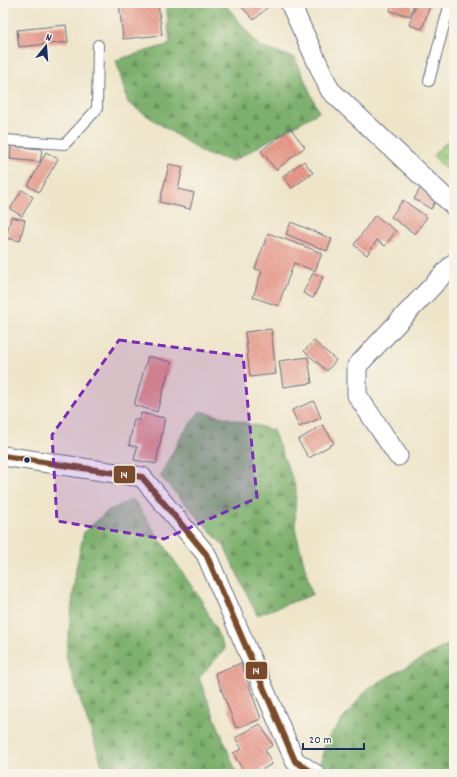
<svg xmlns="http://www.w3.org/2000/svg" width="457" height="777" font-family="Dekko,sans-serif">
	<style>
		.forest { fill: url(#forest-firs); stroke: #4c7065 }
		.cemetery { fill: url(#cemetery-stones); stroke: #5c7e6e }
		.building { fill: url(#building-back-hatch) }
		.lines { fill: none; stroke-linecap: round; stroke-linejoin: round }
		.service-casing { stroke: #656f83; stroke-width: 12 }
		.minor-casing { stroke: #656f83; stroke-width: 21 }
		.service { stroke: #fff; stroke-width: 10 }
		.minor { stroke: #fff; stroke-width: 19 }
		.bus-1-casing { stroke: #f7f3e8; stroke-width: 9 }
		.bus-1 { stroke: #7a4b2a; stroke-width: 6 }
		.marked { fill: #7b2cbf; fill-opacity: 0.2; stroke: #7b2cbf; stroke-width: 3; stroke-dasharray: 8 5; stroke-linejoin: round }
		.bus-dot { fill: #1b2f5e; stroke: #f7f3e8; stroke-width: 1.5 }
		.line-badge { stroke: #f7f3e8; stroke-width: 1.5 }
		.badge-label { font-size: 11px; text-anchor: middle; font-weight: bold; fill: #fff }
	</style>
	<defs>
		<pattern id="forest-firs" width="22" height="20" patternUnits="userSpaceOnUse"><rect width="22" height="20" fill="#7db06c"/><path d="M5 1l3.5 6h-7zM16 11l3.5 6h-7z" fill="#66905c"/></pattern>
		<pattern id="cemetery-stones" width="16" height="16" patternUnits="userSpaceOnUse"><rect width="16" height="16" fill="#9ccd7d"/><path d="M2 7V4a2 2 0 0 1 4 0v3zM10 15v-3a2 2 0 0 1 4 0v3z" fill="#86b06e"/></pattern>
		<pattern id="building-back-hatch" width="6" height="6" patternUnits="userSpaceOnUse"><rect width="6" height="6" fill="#e99989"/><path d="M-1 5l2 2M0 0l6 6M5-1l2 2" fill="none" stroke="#bc7d73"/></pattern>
	</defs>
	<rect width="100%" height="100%" fill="#f7f3e8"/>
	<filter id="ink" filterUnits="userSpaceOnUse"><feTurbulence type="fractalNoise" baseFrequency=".025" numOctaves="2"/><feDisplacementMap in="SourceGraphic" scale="8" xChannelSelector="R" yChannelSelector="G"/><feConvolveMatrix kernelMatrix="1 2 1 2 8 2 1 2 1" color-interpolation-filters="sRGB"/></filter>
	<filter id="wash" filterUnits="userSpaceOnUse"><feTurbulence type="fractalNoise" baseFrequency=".012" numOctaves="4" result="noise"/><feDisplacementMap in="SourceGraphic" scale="16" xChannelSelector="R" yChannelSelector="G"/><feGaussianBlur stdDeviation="0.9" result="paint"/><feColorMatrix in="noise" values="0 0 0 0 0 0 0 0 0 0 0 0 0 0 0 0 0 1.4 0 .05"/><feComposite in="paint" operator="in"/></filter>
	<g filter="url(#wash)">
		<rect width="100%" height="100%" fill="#eee5c9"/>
		<g class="forest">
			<polygon points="166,3 224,3 260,47 295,58 319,112 233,161 205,154 128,103 116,60 170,44"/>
			<polygon points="200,411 273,430 296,488 295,528 312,595 257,615 224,546 160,476 182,435"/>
			<polygon points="133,499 203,603 225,649 199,678 237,774 105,774 66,657 76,568 84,532 108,511"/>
			<polygon points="454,643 454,774 318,774 326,740 368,688 447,645"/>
		</g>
		<polygon class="cemetery" points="454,135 454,179 433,155"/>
		<g id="blocks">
			<g class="building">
				<polygon points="119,3 158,3 162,35 123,39"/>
				<polygon points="238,3 272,3 254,20"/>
				<polygon points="392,3 414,3 410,16 390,11"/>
				<polygon points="416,3 431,3 422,29 409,25"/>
				<polygon points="66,25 68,42 19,47 17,30"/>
				<polygon points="290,128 305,147 276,170 261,151"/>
				<polygon points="11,146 42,149 40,162 10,159"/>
				<polygon points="46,152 58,159 39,192 28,186"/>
				<polygon points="304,161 313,173 292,188 283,176"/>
				<polygon points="169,164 183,167 178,189 194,193 190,209 160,202"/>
				<polygon points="421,187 438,197 431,209 414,199"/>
				<polygon points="22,190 33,197 22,216 10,209"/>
				<polygon points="403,200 427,217 415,234 391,217"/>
				<polygon points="375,215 396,231 385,246 377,240 367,255 354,245"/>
				<polygon points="11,217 25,220 20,241 6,238"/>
				<polygon points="291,222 332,239 327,251 286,234"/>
				<polygon points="268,233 322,253 315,271 294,263 278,306 253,297 262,271 255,269"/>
				<polygon points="313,273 323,277 313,298 303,293"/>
				<polygon points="271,329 276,374 250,377 245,332"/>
				<polygon points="314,341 336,360 327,371 304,351"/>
				<polygon points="148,356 171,362 157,412 134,405"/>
				<polygon points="308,357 312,383 283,387 279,361"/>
				<polygon points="314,401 321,418 299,427 292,410"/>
				<polygon points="141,413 165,418 156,464 134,460 137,447 129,445 134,419 140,420"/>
				<polygon points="323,425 334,443 309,458 298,440"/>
				<polygon points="241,663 261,719 236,728 215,673"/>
				<polygon points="260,724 273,745 265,750 272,764 254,774 245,774 233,753 242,749 235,738"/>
			</g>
		</g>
	</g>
	<g filter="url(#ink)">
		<use href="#blocks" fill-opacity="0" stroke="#656f83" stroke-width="1"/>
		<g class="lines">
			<g class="service-casing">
				<g id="service">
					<polyline points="429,81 450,3"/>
					<polyline points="3,140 65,144 97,109 98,45"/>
				</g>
			</g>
			<g class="minor-casing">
				<g id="minor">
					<polyline points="290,3 330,90 454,206"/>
					<polyline points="3,456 142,477 206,554 295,761 315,774"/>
					<polyline points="398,456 357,395 357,366 454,263"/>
				</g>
			</g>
			<use href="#service" class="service"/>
			<use href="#minor" class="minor"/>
			<g class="bus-1-casing">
				<polyline id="bus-1" points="3,456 142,477 206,554 295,761 315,774"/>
			</g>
			<use href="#bus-1" class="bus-1"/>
		</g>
	</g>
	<path class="marked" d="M119,340L243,356L257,498L164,539L57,521L52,435Z"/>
	<circle class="bus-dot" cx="27" cy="460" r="3.5"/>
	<g class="line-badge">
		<rect x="113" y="465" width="23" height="19" rx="4" fill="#7a4b2a"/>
		<rect x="245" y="661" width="23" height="19" rx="4" fill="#7a4b2a"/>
	</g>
	<g class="badge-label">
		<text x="124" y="478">14</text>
		<text x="256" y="674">14</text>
	</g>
	<rect width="457" height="777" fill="none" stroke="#f7f3e8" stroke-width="16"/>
	<g transform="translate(46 46) rotate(17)" stroke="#f7f3e8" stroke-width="3" paint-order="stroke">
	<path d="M0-3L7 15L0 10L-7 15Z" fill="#1b2f5e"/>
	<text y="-6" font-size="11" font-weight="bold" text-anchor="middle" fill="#1b2f5e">N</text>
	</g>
	<path d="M303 743v6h61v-6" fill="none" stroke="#1b2f5e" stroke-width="2"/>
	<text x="309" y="743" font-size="12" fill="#1b2f5e" stroke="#f7f3e8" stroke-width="3" paint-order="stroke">20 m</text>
</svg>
